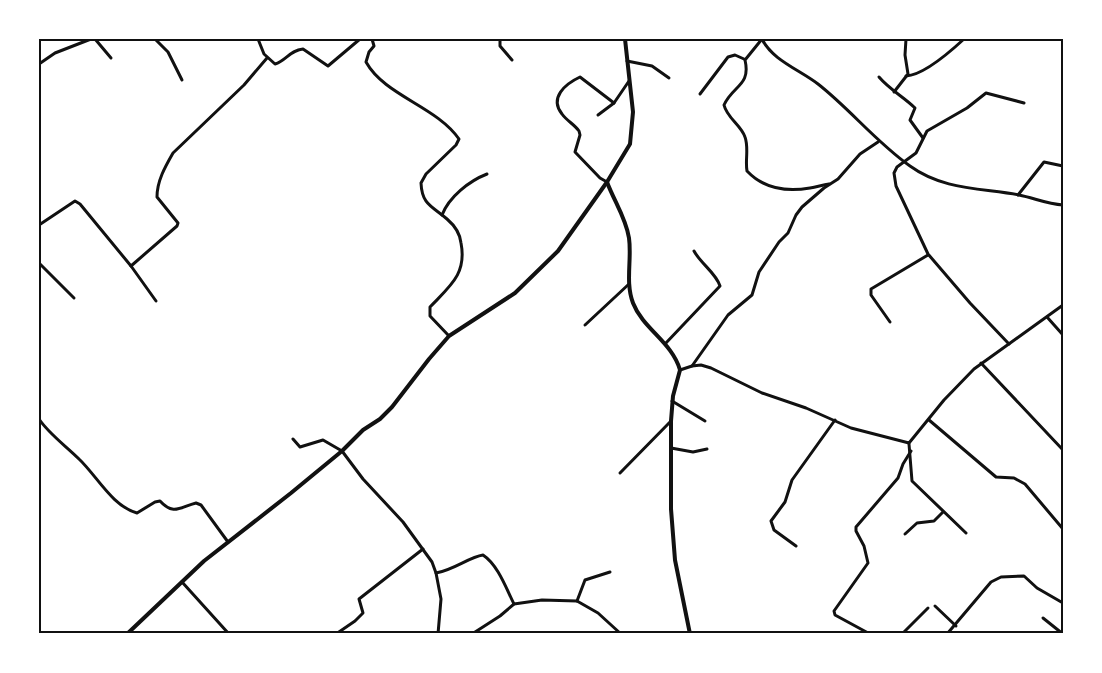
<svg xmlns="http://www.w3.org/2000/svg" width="1102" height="673" font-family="'Varela Round',sans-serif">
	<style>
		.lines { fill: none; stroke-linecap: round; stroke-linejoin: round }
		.minor { stroke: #111; stroke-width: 3 }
		.tertiary { stroke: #111; stroke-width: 4 }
		.neatline { fill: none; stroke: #111; stroke-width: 2 }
	</style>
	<rect width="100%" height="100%" fill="#fff"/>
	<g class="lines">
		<g class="minor">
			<polyline points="95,39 111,58"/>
			<polyline points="155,39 168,52 182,80"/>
			<path d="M258,39L264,54L275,64C286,61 290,50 303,49L328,66L360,39"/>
			<path d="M372,39L374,46L369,52L366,62C385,96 436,106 459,139L456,145L426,174L421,183C422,205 432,206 447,219C454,225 460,233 461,243C467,274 450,286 430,307V316L449,336"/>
			<polyline points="500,39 500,46 512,60"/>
			<polyline points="523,39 536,39"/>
			<path d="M762,39C772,60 800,70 818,84C850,109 876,142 910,166C943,190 981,188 1019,195C1034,198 1047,204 1063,205"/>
			<path d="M762,39L745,60C751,86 733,85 724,105C727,118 741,125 745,137C749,148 745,160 747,171C764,189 787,192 810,188C817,187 822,185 829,184"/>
			<polyline points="627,61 652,66 669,78"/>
			<polyline points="39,64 55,53 91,39"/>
			<path d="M906,76C924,75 951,51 964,39"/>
			<path d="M879,77C890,90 904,97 915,108L910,120L923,138"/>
			<polyline points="894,92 908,74 905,55 906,39"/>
			<polyline points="700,94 728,57 735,55 744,59"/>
			<polyline points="598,115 614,103 629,81"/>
			<path d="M607,182L600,178L575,152L580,135L579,131C574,124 567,121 562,114C549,98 565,84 580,77L614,103"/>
			<polyline points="1018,195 1044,162 1063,166"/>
			<path d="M442,215C449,197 469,181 487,174"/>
			<polyline points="39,225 75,201 80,204 131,266 156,301"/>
			<polyline points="39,263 74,298"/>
			<path d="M131,266L177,226L178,223L157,197C157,181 165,167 173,153L244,85L267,58"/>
			<polyline points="1047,317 1063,335"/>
			<polyline points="890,322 871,295 871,289 928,255"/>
			<polyline points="585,325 629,284"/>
			<path d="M665,344L720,286C716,273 701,264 694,251"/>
			<polyline points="1009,344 970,303 928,254 896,186 894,173 897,167 916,153 927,131 967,108 986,93 1024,103"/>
			<polyline points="981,363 1063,450"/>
			<polyline points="692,366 728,315 752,295 759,272 779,242 788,233 796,215 802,207 824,188 838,179 860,154 878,142"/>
			<polyline points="680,370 692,366 701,365 711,368 762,393 806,408 851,428 909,443 944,400 974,369 1063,305"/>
			<polyline points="672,401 705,421"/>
			<path d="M39,419C49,434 66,446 79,459C97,476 112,506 137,513L155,502L160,501C174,516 180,507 196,503L201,505L228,542"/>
			<polyline points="929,420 996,477 1014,478 1025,484 1063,529"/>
			<polyline points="293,439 300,447 323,440 342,451 363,479 403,522 432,562 436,573 441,599 438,634"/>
			<polyline points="909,444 912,481 966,533"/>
			<polyline points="671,448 693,452 707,449"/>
			<polyline points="620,473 671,421"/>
			<polyline points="905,534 917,523 934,521 943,512"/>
			<polyline points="796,546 774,530 771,521 785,502 792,480 835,420"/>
			<path d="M436,573C454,570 469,557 483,555C498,565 506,588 514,604"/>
			<polyline points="182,582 229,634"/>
			<polyline points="577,601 585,580 610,572"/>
			<polyline points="935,606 956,626"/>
			<polyline points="1043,618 1063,634"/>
			<polyline points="336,634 355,621 363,613 359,599 423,549"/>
			<polyline points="472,634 500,616 514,604 542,600 577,601 598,613 621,634"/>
			<polyline points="870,634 835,615 834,611 868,563 864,546 856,531 856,527 898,478 903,464 911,451"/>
			<polyline points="902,634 928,608"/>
			<polyline points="947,634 991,582 1001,577 1024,576 1037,588 1063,603"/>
		</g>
		<g class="tertiary">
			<path d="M607,182C614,201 626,218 629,238C632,259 625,282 633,303C643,329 672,342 680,370L673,396L671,421V509L675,560L690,634"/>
			<polyline points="127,634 204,561 291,493 342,451 363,430 380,419 392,407 429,359 449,336 515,293 558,251 607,182 630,144 633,112 625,39"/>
		</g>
	</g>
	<rect width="1102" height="673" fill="none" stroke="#ffffff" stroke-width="81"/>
	<rect x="40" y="40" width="1022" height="592" class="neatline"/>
</svg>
